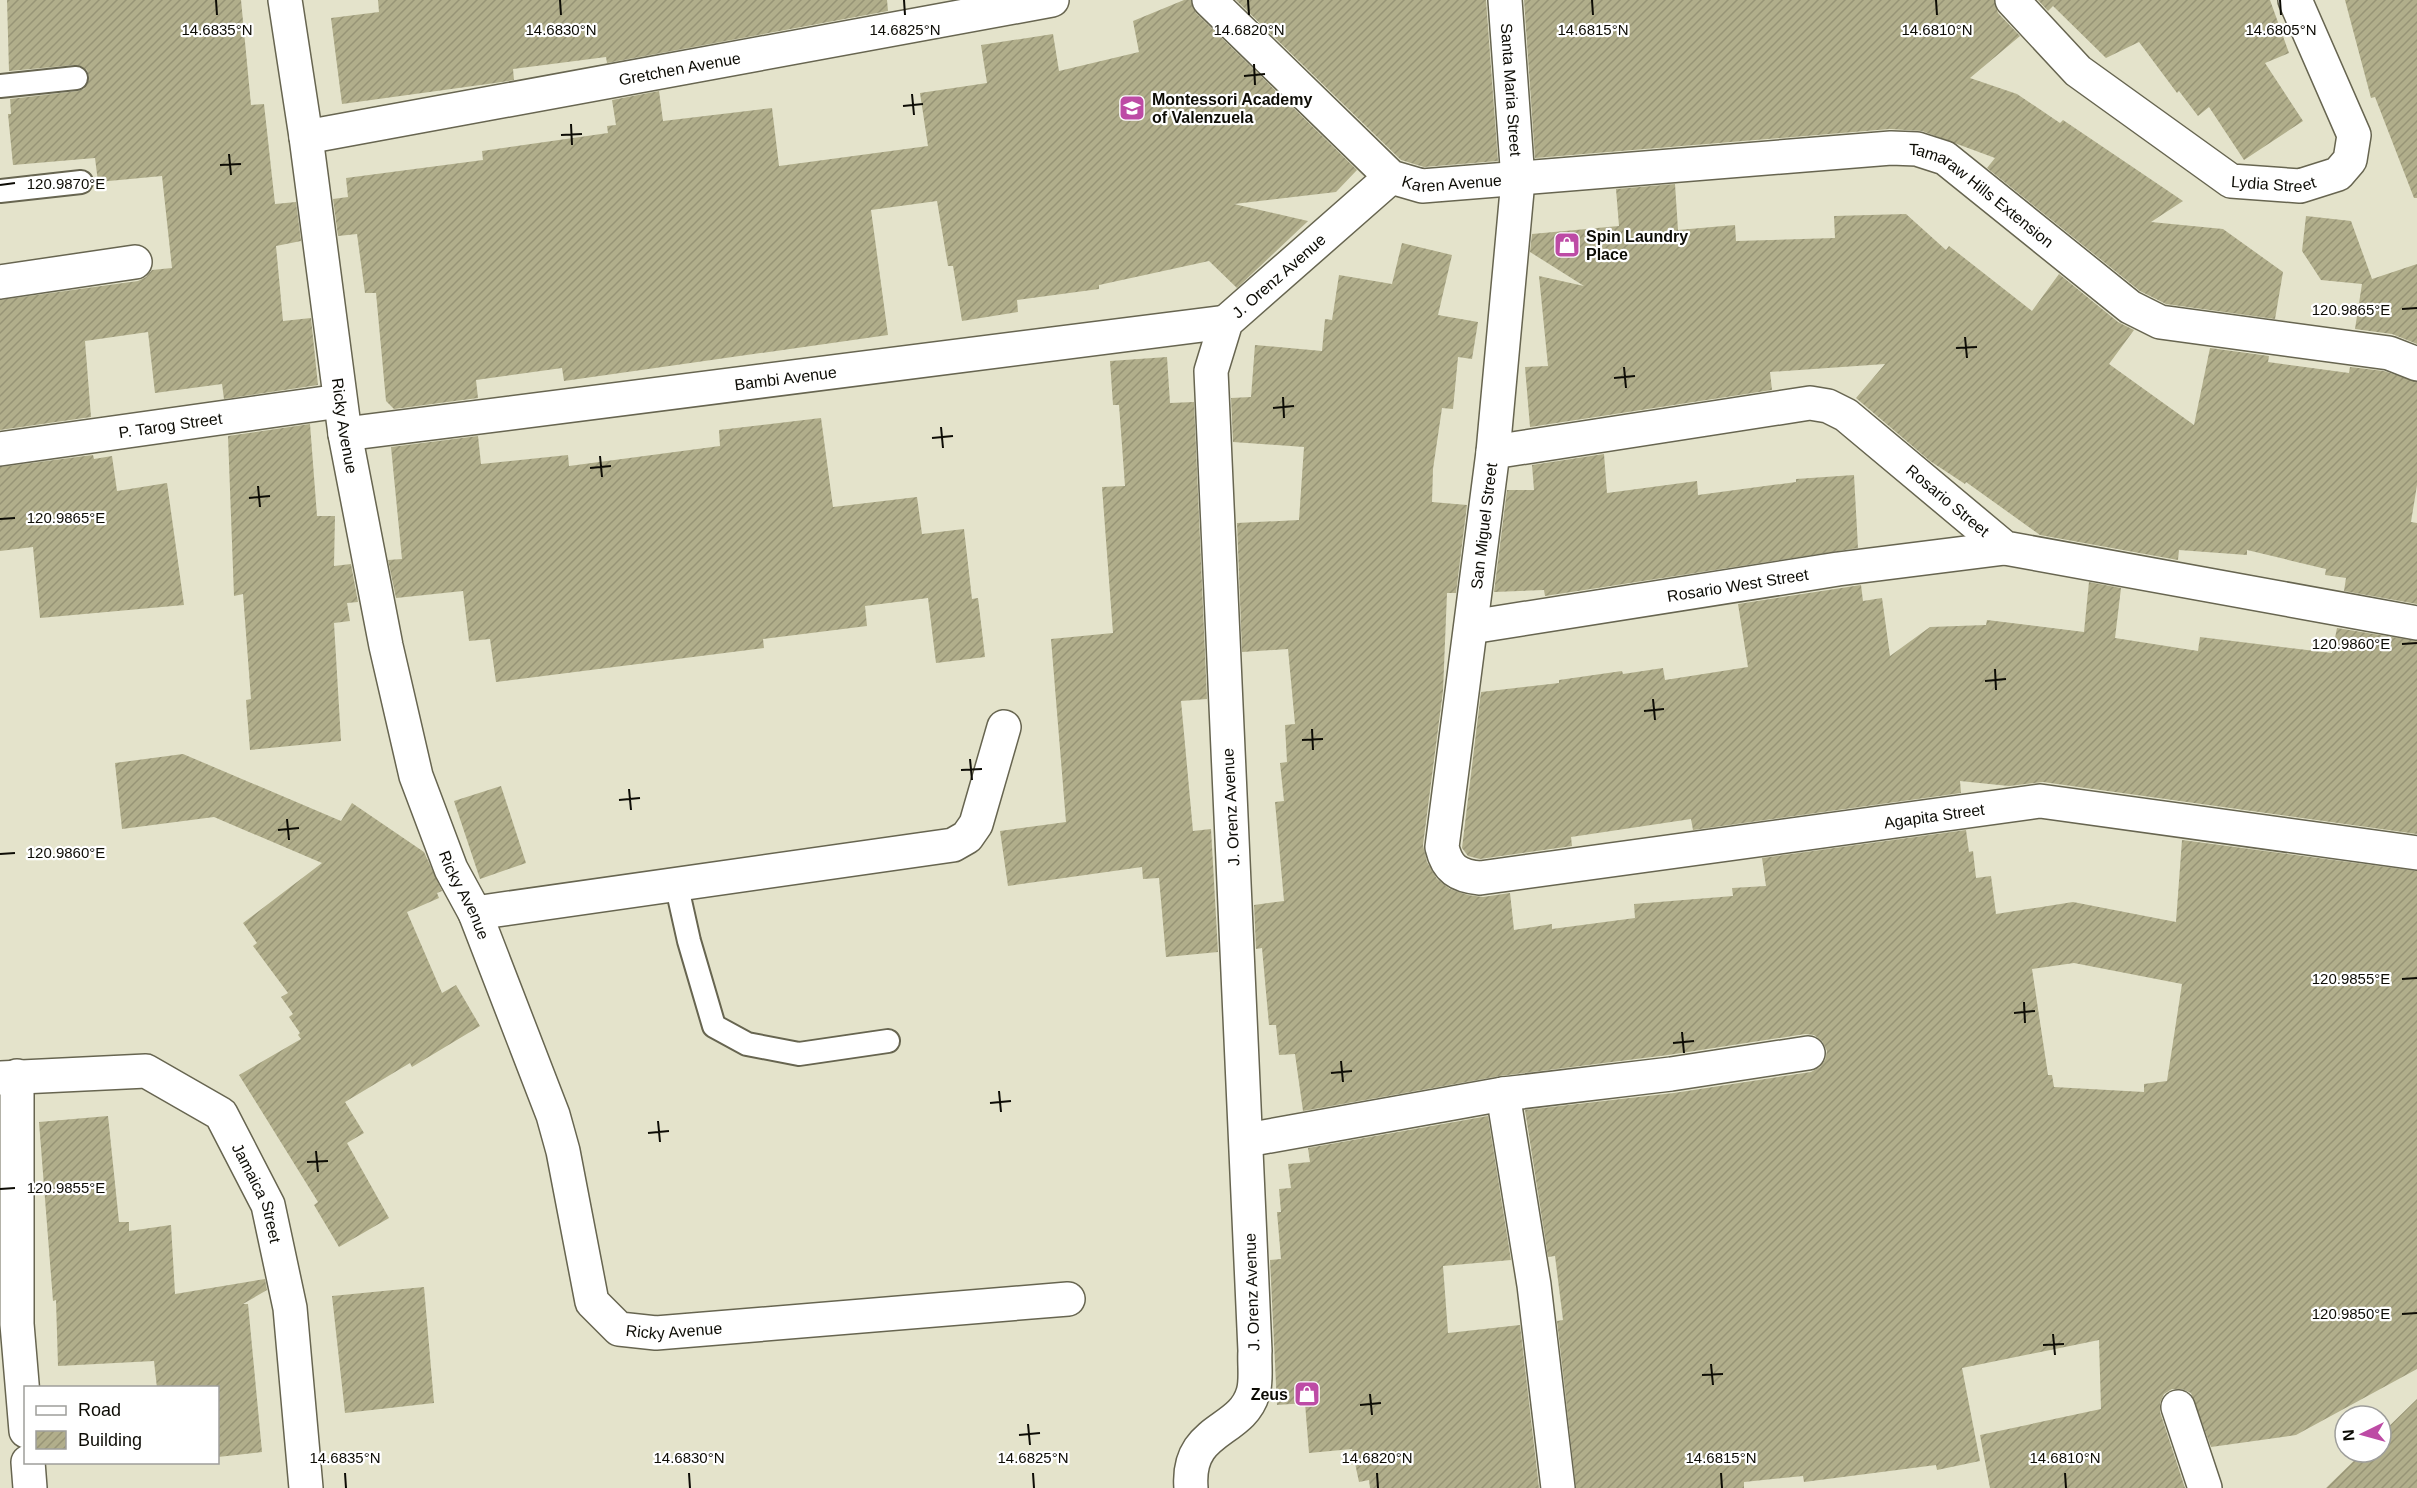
<svg xmlns="http://www.w3.org/2000/svg" width="2417" height="1488" font-family="Arial,sans-serif">
	<style>
		.building { fill: url(#building-hatch); fill-rule: evenodd }
		.lines { fill: none; stroke-linecap: round; stroke-linejoin: round }
		.service-casing { stroke: #676550; stroke-width: 26 }
		.minor-casing { stroke: #676550; stroke-width: 36 }
		.tertiary-casing { stroke: #676550; stroke-width: 36 }
		.service { stroke: #fff; stroke-width: 22 }
		.minor { stroke: #fff; stroke-width: 33 }
		.tertiary { stroke: #fff; stroke-width: 33 }
		.ticks { fill: none; stroke: #0d0c05; stroke-width: 2 }
		.labels { text-anchor: middle; dominant-baseline: central; stroke-width: 4.5; stroke-linejoin: round; paint-order: stroke }
		.street-label { font-size: 16px; fill: #0d0c05; stroke: #fff }
		.poi-label { font-size: 16px; font-weight: bold; fill: #0d0c05; stroke: #fff; text-anchor: start }
		.ticks-label { font-size: 15px; text-anchor: middle; fill: #0d0c05; stroke: #fff; stroke-width: 4.5; stroke-linejoin: round; paint-order: stroke }
	</style>
	<defs>
		<pattern id="building-hatch" width="6" height="6" patternUnits="userSpaceOnUse" patternTransform="scale(1.5)"><rect width="6" height="6" fill="#b1ae8b"/><path d="M-1 1l2-2M0 6l6-6M5 7l2-2" fill="none" stroke="#979476"/></pattern>
	</defs>
	<rect width="100%" height="100%" fill="#e4e3cb"/>
	<g class="building">
		<polygon points="7,0 241,0 251,105 264,104 275,204 296,202 301,241 276,246 283,321 311,318 318,385 224,399 222,384 155,393 148,332 85,341 91,417 0,430 0,300 138,281 146,277 152,270 172,268 162,176 98,182 95,158 13,165 8,114 11,114 10,99 78,91 84,89 89,77 87,70 75,65 9,71"/>
		<polygon points="378,0 887,0 888,11 607,63 606,57 513,69 514,80 495,83 342,104 331,18 379,12"/>
		<polygon points="1184,0 1191,0 1196,13 1357,170 1336,192 1234,204 1308,221 1237,288 1209,261 1099,285 1099,289 1017,300 1018,312 962,321 953,266 948,266 937,201 871,210 888,335 564,381 562,368 476,380 478,398 394,409 386,401 376,293 365,293 357,234 338,236 333,199 348,197 346,178 483,160 482,151 608,133 607,126 616,125 612,100 659,91 663,121 772,108 779,166 928,146 920,93 987,83 981,45 1053,34 1059,71 1139,52 1133,21"/>
		<polygon points="1236,0 1486,0 1498,161 1424,167 1401,160"/>
		<polygon points="1524,0 1994,0 1998,13 2020,36 1970,78 2017,94 2060,123 2063,120 2183,201 2151,222 2223,229 2283,272 2275,319 2166,304 2140,291 1987,168 1995,158 1922,131 1890,129 1535,158"/>
		<polygon points="2038,0 2270,0 2289,53 2265,63 2303,121 2244,160 2209,107 2198,116 2179,91 2177,93 2139,42 2106,58 2053,6 2048,11"/>
		<polygon points="2345,0 2417,0 2417,198 2414,198 2375,97 2371,98"/>
		<polygon points="1675,184 1678,230 1735,225 1736,241 1835,238 1834,216 1906,214 1946,250 1949,246 2032,311 2059,274 2118,322 2134,330 2109,364 2194,425 2210,348 2269,356 2268,362 2349,373 2350,367 2384,371 2417,382 2417,485 2411,522 2417,523 2417,604 2344,591 2346,578 2325,575 2326,569 2247,550 2247,555 2179,550 2178,560 2040,535 1966,482 1965,484 1930,461 1856,398 1885,364 1770,372 1772,390 1530,427 1525,367 1548,366 1539,276 1584,286 1530,252 1532,234 1619,226 1616,189"/>
		<polygon points="2306,216 2351,221 2372,279 2417,264 2417,344 2392,334 2355,329 2362,284 2321,280 2302,251"/>
		<path d="M1402,243L1452,255L1438,315L1478,322L1472,359L1458,357L1453,409L1442,408L1433,469L1432,502L1467,505L1456,593H1447L1443,691L1423,845L1427,862L1437,879L1450,889L1468,895L1483,897L1510,893L1514,930L1552,924V929L1635,918L1634,904L1733,896L1732,888L1766,886L1762,858L1966,830L1969,852L1973,851L1976,878L1991,876L1996,914L2073,902L2176,922L2182,840L2417,871V1369L2296,1435L2211,1447L2191,1393L2182,1389H2172L2164,1394L2160,1403V1412L2185,1488H1990L1980,1435L2101,1409L2099,1340L1962,1368L1980,1461L1937,1470L1936,1465L1804,1482L1803,1476L1744,1482V1488H1576L1557,1321L1563,1320L1555,1256L1548,1257L1525,1110L1674,1093L1811,1072L1820,1067L1825,1060L1827,1051L1822,1041L1814,1035L1805,1034L1668,1055L1500,1076L1303,1111L1295,1054L1279,1055L1276,1025H1269L1262,948L1256,949L1254,905L1284,901L1275,802L1284,801L1280,763L1287,762L1285,725L1295,724L1288,649L1242,652L1237,523L1299,520L1304,447L1233,442L1231,398L1251,397L1255,345L1322,351L1325,319L1332,320L1339,275L1392,284ZM2074,963L2182,984L2167,1081L2144,1084V1092L2054,1087L2052,1075H2048L2032,969Z"/>
		<polygon points="1167,357 1170,403 1194,402 1207,699 1181,701 1193,831 1211,829 1218,952 1166,957 1159,878 1143,879 1142,867 1008,886 1000,831 1066,822 1051,639 1113,633 1102,487 1125,486 1119,405 1113,405 1110,361"/>
		<polygon points="821,418 833,507 917,497 922,534 964,529 972,599 978,598 985,657 936,663 928,598 865,606 867,626 763,639 764,648 496,682 490,639 469,641 463,591 396,598 388,560 402,559 391,447 478,436 481,464 568,455 569,466 720,446 719,430"/>
		<polygon points="310,424 317,516 335,516 334,566 351,564 358,602 347,603 350,621 334,623 341,741 250,750 246,700 251,699 243,594 234,596 228,436"/>
		<polygon points="1604,454 1607,493 1697,481 1698,495 1796,482 1796,479 1854,475 1858,548 1545,596 1544,590 1494,592 1507,490 1534,490 1532,465"/>
		<polygon points="93,455 94,459 112,456 117,491 167,483 184,605 40,618 33,547 0,551 0,467"/>
		<polygon points="2089,582 2121,588 2115,638 2198,651 2200,637 2332,653 2337,628 2417,641 2417,834 2043,782 2009,786 1960,781 1961,793 1693,830 1691,819 1571,837 1572,846 1480,859 1468,856 1462,848 1481,692 1559,683 1559,680 1622,671 1623,674 1663,668 1665,680 1748,667 1738,604 1861,585 1863,601 1882,598 1890,656 1930,627 1986,625 1987,620 2084,632"/>
		<polygon points="183,754 341,821 352,803 424,852 442,891 437,893 439,898 407,912 442,993 456,985 480,1026 412,1067 410,1063 345,1102 364,1133 347,1143 389,1218 339,1247 314,1205 318,1202 239,1075 301,1039 298,1035 300,1033 289,1017 293,1014 281,997 288,993 253,946 257,943 243,923 322,863 214,817 122,829 115,763"/>
		<polygon points="501,786 526,863 480,879 454,801"/>
		<polygon points="108,1116 119,1222 129,1222 129,1231 171,1225 175,1294 265,1279 267,1290 243,1304 248,1304 262,1452 218,1457 218,1388 157,1388 154,1361 58,1366 56,1300 53,1301 39,1122"/>
		<polygon points="1488,1116 1511,1260 1443,1266 1448,1333 1520,1325 1539,1488 1370,1488 1369,1480 1359,1482 1352,1449 1309,1453 1305,1403 1277,1405 1270,1260 1281,1259 1277,1212 1281,1212 1279,1189 1291,1188 1288,1164 1310,1162 1308,1148"/>
		<polygon points="424,1287 434,1403 345,1413 332,1296"/>
		<polygon points="2417,1399 2417,1488 2326,1488 2363,1452 2381,1452 2381,1434"/>
	</g>
	<g class="lines">
		<g class="service-casing">
			<g id="service">
				<polyline points="0,86 76,78"/>
				<polyline points="0,191 81,182"/>
				<polyline points="676,883 689,941 714,1026 747,1044 799,1054 888,1041"/>
			</g>
		</g>
		<g class="minor-casing">
			<g id="minor">
				<path id="s1" d="M285,0L306,137L345,434L386,646L416,776L451,869L475,913L553,1115L563,1151L592,1302L619,1329L656,1333L1068,1299"/>
				<path id="s2" d="M1505,0L1518,180L1493,452L1442,847C1447,869 1458,876 1480,878L2040,801L2417,853"/>
				<path id="s3" d="M2012,0L2078,71L2231,181L2300,186L2338,174L2350,160L2354,135L2295,0"/>
				<path id="s4" d="M306,137L1052,0"/>
				<polyline points="0,282 135,262"/>
				<path id="s5" d="M345,434L1226,322"/>
				<path id="s6" d="M0,449L340,401"/>
				<path id="s7" d="M1493,452L1810,403L1828,406L1846,415L2005,548L2417,623"/>
				<path id="s8" d="M1471,627L1838,569L2005,548"/>
				<polyline points="475,913 953,845 967,837 976,824 1004,727"/>
				<polyline points="17,1076 17,1324 26,1431"/>
				<path id="s9" d="M0,1078L146,1071L221,1114L268,1205L290,1308L306,1488"/>
				<polyline points="1503,1094 1671,1074 1808,1053"/>
				<polyline points="1247,1140 1503,1094 1534,1285 1558,1488"/>
				<polyline points="2178,1407 2205,1488"/>
				<polyline points="28,1462 30,1488"/>
				<path id="s10" d="M1191,1488C1186,1427 1241,1434 1253,1393C1257,1381 1254,1363 1255,1351L1211,371L1226,322L1391,177"/>
			</g>
		</g>
		<g class="tertiary-casing">
			<g id="tertiary">
				<path id="s11" d="M1209,0L1391,177L1422,186L1891,148L1917,149L1945,158L2130,307L2160,322L2389,353L2417,364"/>
			</g>
		</g>
		<use href="#service" class="service"/>
		<use href="#minor" class="minor"/>
		<use href="#tertiary" class="tertiary"/>
	</g>
	<path class="ticks" d="M216,0L217,15M560,0L561,15M904,0L905,15M1248,0L1249,15M1592,0L1593,15M1936,0L1937,15M2280,0L2281,15M1254,64L1255,85M1244,76L1265,74M912,94L914,115M903,106L923,104M571,124L572,145M561,135L582,134M229,154L231,175M220,165L241,164M0,185L15,183M2402,309L2417,308M1965,337L1967,358M1956,348L1977,347M1624,367L1626,388M1614,378L1635,376M1283,397L1284,418M1273,408L1294,406M941,427L943,448M932,438L953,436M600,456L602,477M590,468L611,466M258,486L260,507M249,498L270,496M0,519L15,518M2402,644L2417,643M1995,669L1996,690M1985,681L2006,679M1653,699L1655,720M1644,711L1664,709M1312,729L1313,750M1302,740L1323,739M970,759L972,780M961,770L982,769M629,789L631,810M619,800L640,798M287,819L289,840M278,830L299,828M0,854L15,853M2402,979L2417,978M2024,1002L2025,1023M2014,1013L2035,1011M1682,1032L1684,1053M1673,1043L1694,1041M1341,1061L1343,1082M1331,1073L1352,1071M999,1091L1001,1112M990,1103L1011,1101M658,1121L660,1142M648,1133L669,1131M316,1151L318,1172M307,1162L328,1161M0,1189L15,1188M2402,1314L2417,1313M2053,1334L2055,1355M2043,1345L2064,1344M1711,1364L1713,1385M1702,1375L1723,1374M1370,1394L1372,1415M1360,1405L1381,1403M1028,1424L1030,1445M1019,1435L1040,1433M345,1473L346,1488M689,1473L690,1488M1033,1473L1034,1488M1377,1473L1378,1488M1721,1473L1722,1488M2065,1473L2066,1488"/>
	<defs>
		<g id="school-square" transform="scale(1.35)"><rect x="-9" y="-9" width="18" height="18" rx="4" fill="#bd4ba5" stroke="#fff"/><path d="M0-5L7-2L0 1L-7-2ZM-4 1L0 2.5L4 1V4Q0 6-4 4Z" fill="#fff"/></g>
		<g id="shop-square" transform="scale(1.35)"><rect x="-9" y="-9" width="18" height="18" rx="4" fill="#bd4ba5" stroke="#fff"/><path d="M-5-2.5h2.3a2.7 3.5 0 0 1 5.4 0H5L5.5 6h-11ZM-1.5-2.5h3a1.5 2.3 0 0 0-3 0Z" fill="#fff"/></g>
	</defs>
	<g fill-rule="evenodd">
		<use href="#school-square" x="1132" y="108"/>
		<use href="#shop-square" x="1567" y="245"/>
		<use href="#shop-square" x="1307" y="1394"/>
	</g>
	<g class="labels">
		<g class="street-label">
			<text stroke="none"><textPath href="#s4" startOffset="380">Gretchen Avenue</textPath></text>
			<text stroke="none"><textPath href="#s2" startOffset="90">Santa Maria Street</textPath></text>
			<text stroke="none"><textPath href="#s3" startOffset="328">Lydia Street</textPath></text>
			<text stroke="none"><textPath href="#s11" startOffset="316">Karen Avenue</textPath></text>
			<text stroke="none"><textPath href="#s11" startOffset="862">Tamaraw Hills Extension</textPath></text>
			<text stroke="none"><textPath href="#s10" startOffset="1264">J. Orenz Avenue</textPath></text>
			<text stroke="none"><textPath href="#s5" startOffset="444">Bambi Avenue</textPath></text>
			<text stroke="none"><textPath href="#s6" startOffset="172">P. Tarog Street</textPath></text>
			<text stroke="none"><textPath href="#s1" startOffset="430">Ricky Avenue</textPath></text>
			<text stroke="none"><textPath href="#s7" startOffset="492">Rosario Street</textPath></text>
			<text transform="translate(1484 526) rotate(-83)">San Miguel Street</text>
			<text stroke="none"><textPath href="#s8" startOffset="270">Rosario West Street</textPath></text>
			<text transform="translate(1231 807) rotate(-93)">J. Orenz Avenue</text>
			<text stroke="none"><textPath href="#s2" startOffset="1364">Agapita Street</textPath></text>
			<text stroke="none"><textPath href="#s1" startOffset="916">Ricky Avenue</textPath></text>
			<text stroke="none"><textPath href="#s9" startOffset="320">Jamaica Street</textPath></text>
			<text transform="translate(1252 1292) rotate(-92)">J. Orenz Avenue</text>
			<text stroke="none"><textPath href="#s1" startOffset="1438">Ricky Avenue</textPath></text>
		</g>
		<g class="poi-label">
			<text x="1152" y="99">Montessori Academy<tspan x="1152" dy="18">of Valenzuela</tspan></text>
			<text x="1586" y="236">Spin Laundry<tspan x="1586" dy="18">Place</tspan></text>
			<text x="1288" y="1394" text-anchor="end">Zeus</text>
		</g>
	</g>
	<g class="ticks-label">
		<text x="217" y="35">14.6835°N</text>
		<text x="561" y="35">14.6830°N</text>
		<text x="905" y="35">14.6825°N</text>
		<text x="1249" y="35">14.6820°N</text>
		<text x="1593" y="35">14.6815°N</text>
		<text x="1937" y="35">14.6810°N</text>
		<text x="2281" y="35">14.6805°N</text>
		<text x="66" y="189">120.9870°E</text>
		<text x="2351" y="315">120.9865°E</text>
		<text x="66" y="523">120.9865°E</text>
		<text x="2351" y="649">120.9860°E</text>
		<text x="66" y="858">120.9860°E</text>
		<text x="2351" y="984">120.9855°E</text>
		<text x="66" y="1193">120.9855°E</text>
		<text x="2351" y="1319">120.9850°E</text>
		<text x="345" y="1463">14.6835°N</text>
		<text x="689" y="1463">14.6830°N</text>
		<text x="1033" y="1463">14.6825°N</text>
		<text x="1377" y="1463">14.6820°N</text>
		<text x="1721" y="1463">14.6815°N</text>
		<text x="2065" y="1463">14.6810°N</text>
	</g>
	<rect x="24" y="1386" width="195" height="78" fill="#ffffff" stroke="#9e9e9b" stroke-width="1.5"/>
	<rect x="36" y="1406" width="30" height="9" fill="#ffffff" stroke="#9e9e9b" stroke-width="1.5"/>
	<text x="78" y="1416" font-size="18" fill="#0d0c05">Road</text>
	<rect x="36" y="1431" width="30" height="18" fill="url(#building-hatch)" stroke="#9e9e9b" stroke-width="1.5"/>
	<text x="78" y="1446" font-size="18" fill="#0d0c05">Building</text>
	<g transform="translate(2363 1434) rotate(265)"><circle r="28" fill="#ffffff" stroke="#9e9e9b" stroke-width="1.5"/>
	<path d="M0-4.5L10 22L0 15L-10 22Z" fill="#bd4ba5"/>
	<text y="-9" font-size="16" font-weight="bold" text-anchor="middle" fill="#0d0c05">N</text>
	</g>
</svg>
